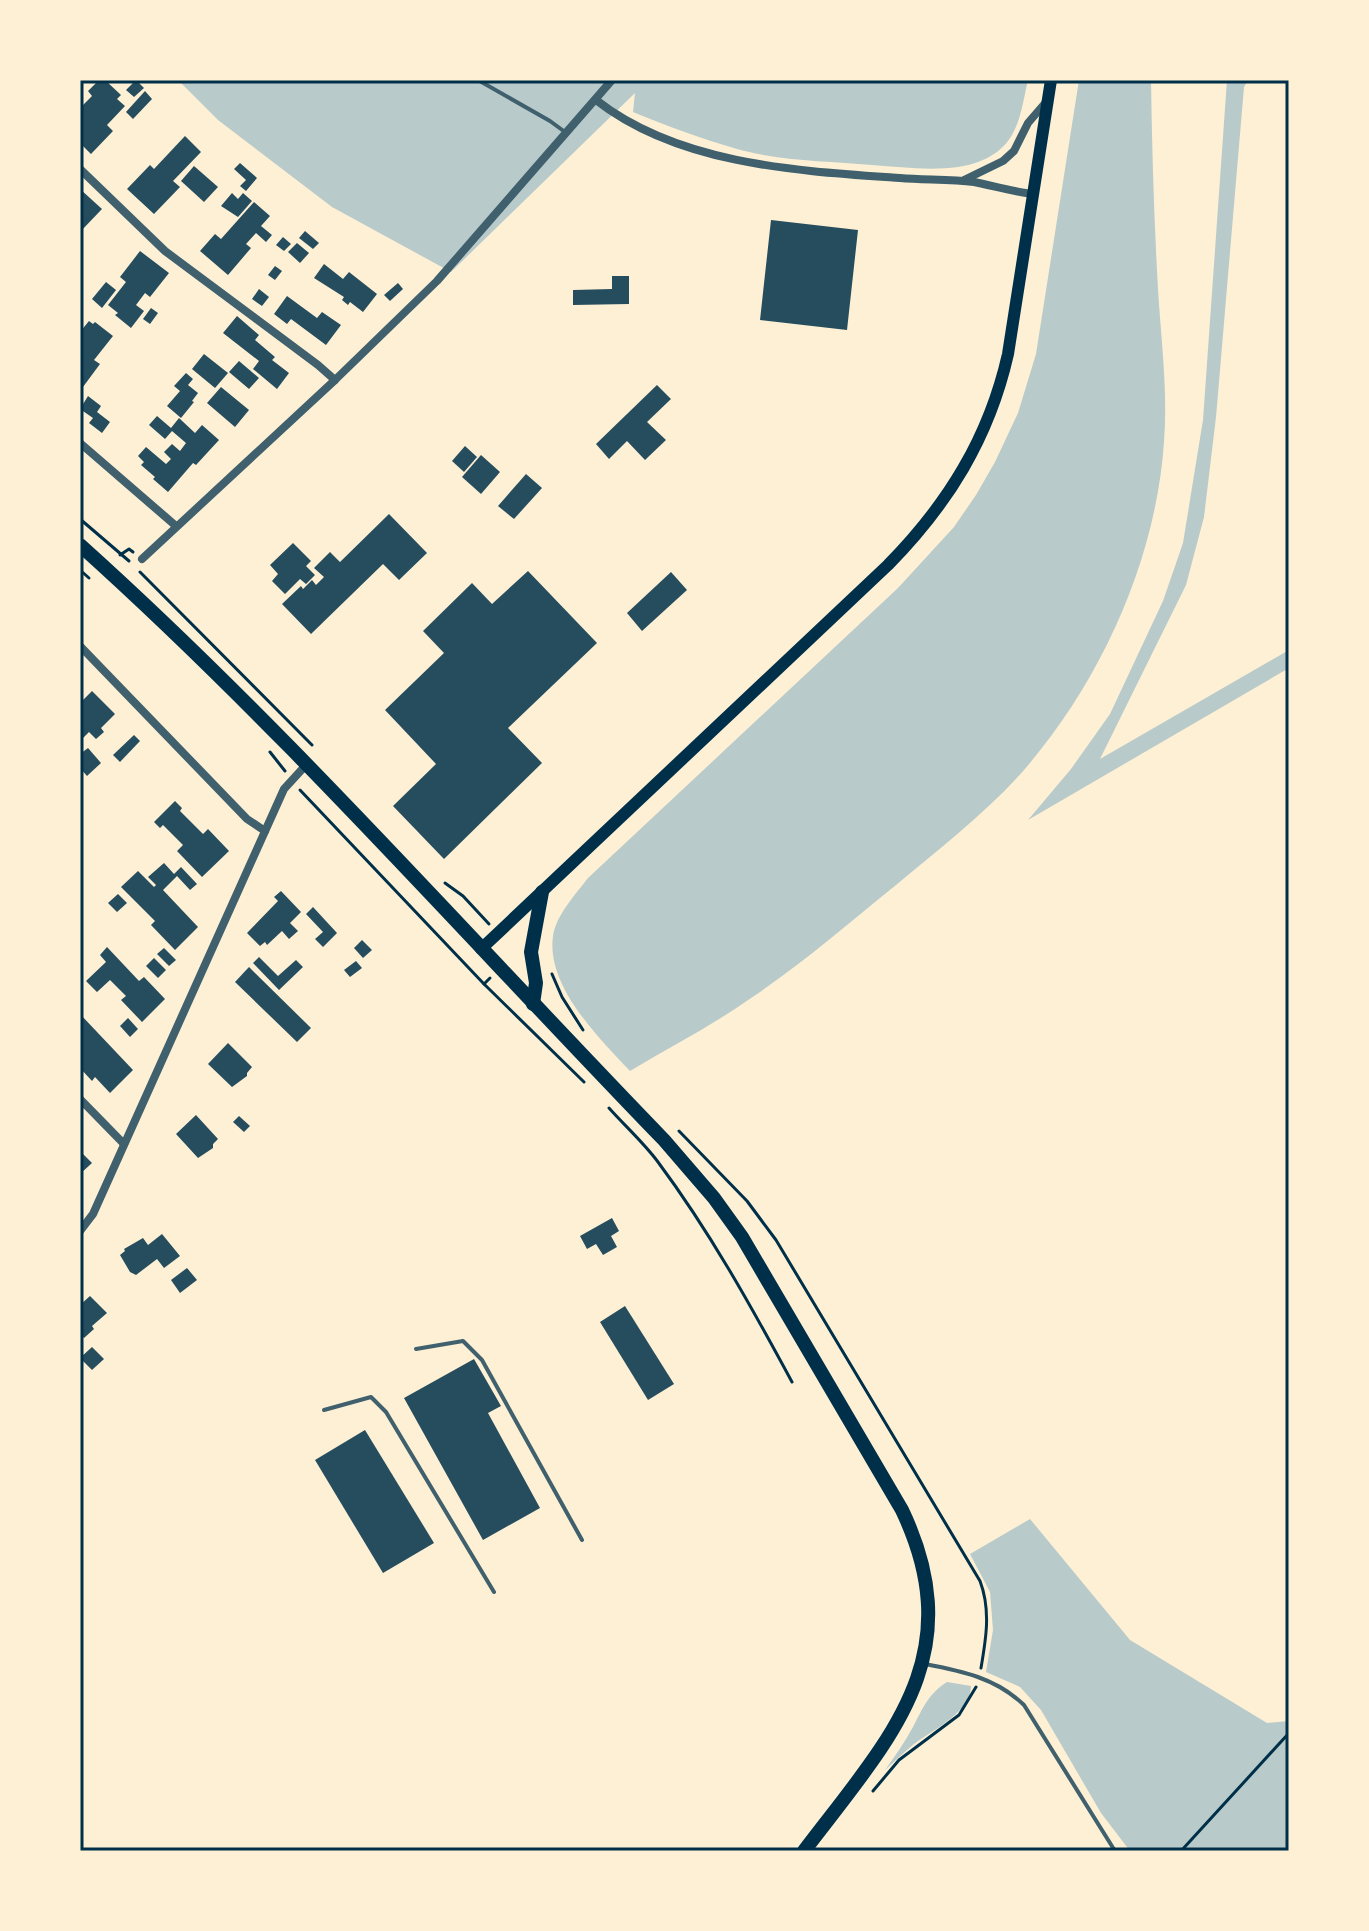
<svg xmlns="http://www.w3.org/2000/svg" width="1369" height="1931" font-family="'PT Serif',serif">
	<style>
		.green { fill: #b9caca }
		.building { fill: #264d5e }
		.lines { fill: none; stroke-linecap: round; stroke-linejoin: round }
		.path { stroke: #003049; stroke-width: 3 }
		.service { stroke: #3f606c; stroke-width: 4 }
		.minor { stroke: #3f606c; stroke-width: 8 }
		.secondary { stroke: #003049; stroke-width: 12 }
		.primary { stroke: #003049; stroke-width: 14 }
		.neatline { fill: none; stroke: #003049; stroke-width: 3 }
	</style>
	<rect width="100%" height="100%" fill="#fdf0d5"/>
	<g class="green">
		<path d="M178,80H1028C1022,105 1020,135 997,152C986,160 972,165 958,167C930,171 900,167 872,165C828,161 780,161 737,149C702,139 667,126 633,112L635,93L451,272L332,207L218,120Z"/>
		<path d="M1079,80H1151C1152,150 1154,219 1158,289C1161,340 1168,390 1164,442C1156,560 1101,681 1024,770C986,813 940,848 896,885C849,923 802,964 751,998C713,1025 670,1047 630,1071C599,1038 546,986 553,936C556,915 576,894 588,878L898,588L954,527L976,495L995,462L1018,413L1036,354Z"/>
		<polygon points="1227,80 1248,80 1244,87 1216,417 1204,517 1186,585 1100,759 1289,650 1289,668 1028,820 1071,769 1110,714 1163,601 1183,543 1203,420"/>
		<polygon points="1030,1519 1130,1640 1267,1723 1289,1721 1289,1851 1130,1851 1101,1813 1041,1710 1020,1687 986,1672 993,1630 990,1592 970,1554"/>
		<path d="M947,1682L971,1686C971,1712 934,1729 914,1744C904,1752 895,1761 885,1770C895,1756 905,1742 913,1727C923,1708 928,1694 947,1682Z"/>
	</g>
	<g class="building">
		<polygon points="99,80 105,80 121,95 117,99 125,106 107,125 113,131 91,154 80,143 80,108 92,96 88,91"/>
		<polygon points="136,80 144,88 134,97 126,90"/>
		<polygon points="145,91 152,99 133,119 126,112"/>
		<polygon points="185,136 201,152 173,181 180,187 154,214 127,189 150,165 154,169"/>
		<polygon points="240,163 257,178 246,191 240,186 246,180 234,169"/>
		<polygon points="194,166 218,187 204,202 181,181"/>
		<polygon points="80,189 102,209 80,232"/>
		<polygon points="232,193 238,199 243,193 252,201 238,217 221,206"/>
		<polygon points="254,202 270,216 261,226 272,235 266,242 256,233 246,244 251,248 228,275 200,251 215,234 221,239"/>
		<polygon points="771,220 858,230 847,330 760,320"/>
		<polygon points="305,231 319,243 313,249 299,238"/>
		<polygon points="283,237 291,244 284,251 276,245"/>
		<polygon points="297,243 309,253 300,263 288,252"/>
		<polygon points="140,251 169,273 150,297 145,293 136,305 144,311 131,328 115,315 118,313 108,305 126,282 120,277"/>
		<polygon points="324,264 343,279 349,272 377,294 363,312 350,302 348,305 342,300 344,297 314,278"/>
		<polygon points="275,266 282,271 275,280 268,275"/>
		<polygon points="612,276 629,276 629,304 573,305 573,290 612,289"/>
		<polygon points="106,282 116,290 102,308 92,299"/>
		<polygon points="398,283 403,289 390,301 384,295"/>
		<polygon points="259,289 269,297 262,306 252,299"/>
		<polygon points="287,296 317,318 322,312 341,325 326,345 291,319 287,324 274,314"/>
		<polygon points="151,308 158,313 150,324 143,319"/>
		<polygon points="237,316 259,335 255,340 275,357 272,360 289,373 277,389 253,369 259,361 223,333"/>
		<polygon points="89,321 93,324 95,322 113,336 94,360 100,364 80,391 80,332"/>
		<polygon points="204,354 228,373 215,388 192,369"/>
		<polygon points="239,361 259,378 249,389 229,372"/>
		<polygon points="186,373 193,379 188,385 198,393 192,401 194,402 181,418 167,406 180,391 174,386"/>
		<polygon points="657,385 671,399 647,422 666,440 645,460 627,441 609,459 596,444"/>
		<polygon points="221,387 249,410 235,427 207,403"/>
		<polygon points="88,396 101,406 97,412 110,422 102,433 89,423 93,418 80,409"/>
		<polygon points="157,416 171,428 179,418 195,433 202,425 219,440 196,465 193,463 168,492 153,479 155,477 141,465 144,462 138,456 146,447 166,464 171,459 164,452 172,444 180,451 186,443 172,431 165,439 149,425"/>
		<polygon points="465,446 477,457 464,472 452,461"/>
		<polygon points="481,455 500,472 481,494 462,477"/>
		<polygon points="526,474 542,488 514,519 498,506"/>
		<polygon points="389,514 427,553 399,580 383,564 311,634 282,604 301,586 303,589 312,580 316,585 324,577 314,568 330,552 340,562"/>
		<polygon points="293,543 311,561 306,566 315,575 306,584 300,579 285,594 272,581 278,574 270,565"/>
		<polygon points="528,571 597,643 508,728 542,763 444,859 393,806 436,764 385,710 444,653 423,631 472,583 492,604"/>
		<polygon points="671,572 687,590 642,631 627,613"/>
		<polygon points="92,691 115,714 101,728 104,732 96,739 89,732 80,741 80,703"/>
		<polygon points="134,735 140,741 120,762 113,755"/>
		<polygon points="88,748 101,763 87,776 80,768 80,754"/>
		<polygon points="175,801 182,808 180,811 203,834 208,829 229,851 202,877 177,851 183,845 163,825 160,828 154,822"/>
		<polygon points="164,863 174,874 181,867 197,884 190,890 177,876 163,890 198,927 175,950 151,925 155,921 121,887 138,871 154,887 156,885 148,877"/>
		<polygon points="281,891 301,912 290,923 298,931 289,939 282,931 267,945 265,942 260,946 247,933 278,901 274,897"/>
		<polygon points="118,894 127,903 117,912 108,903"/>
		<polygon points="313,907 337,933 323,947 315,939 323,932 306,914"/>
		<polygon points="362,940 372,950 363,958 354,948"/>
		<polygon points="107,947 139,981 144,977 165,999 142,1022 121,1000 126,996 110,980 97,992 86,981 106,962 100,955"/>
		<polygon points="164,948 176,960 169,966 157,954"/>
		<polygon points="259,957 278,976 296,960 303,967 279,990 253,963"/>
		<polygon points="154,958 166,970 158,978 146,966"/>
		<polygon points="356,961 362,968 350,977 344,970"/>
		<polygon points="249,967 311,1028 297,1042 235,982"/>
		<polygon points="80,1014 133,1070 110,1093 95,1077 92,1081 80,1068"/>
		<polygon points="128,1018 138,1029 130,1037 120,1026"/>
		<polygon points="228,1043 252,1067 247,1073 247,1076 232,1087 208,1064"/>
		<polygon points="196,1115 218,1139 213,1144 213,1148 198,1158 176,1134"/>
		<polygon points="239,1116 250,1126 244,1132 233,1122"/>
		<polygon points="80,1151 92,1163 80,1174"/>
		<polygon points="612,1218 619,1231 611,1236 617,1247 603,1255 596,1244 587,1249 580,1236"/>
		<polygon points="162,1234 180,1256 164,1268 157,1259 136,1275 130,1272 120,1255 125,1251 124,1249 143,1238 148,1245"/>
		<polygon points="187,1268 197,1280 180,1293 171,1280"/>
		<polygon points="90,1296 107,1313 92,1326 94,1329 84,1338 80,1334 80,1305"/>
		<polygon points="625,1306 674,1384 648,1400 600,1322"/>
		<polygon points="92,1347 104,1359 92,1370 80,1358"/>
		<polygon points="474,1359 501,1406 488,1413 540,1508 483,1540 404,1398"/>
		<polygon points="365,1430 434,1543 383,1573 315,1460"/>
	</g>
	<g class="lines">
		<g class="path">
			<polyline points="80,519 129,561"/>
			<polyline points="120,555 129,549 133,552"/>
			<polyline points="80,570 89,578"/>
			<polyline points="140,572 312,745"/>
			<polyline points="270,752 285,771"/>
			<polyline points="300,790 484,984 490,978"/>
			<polyline points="445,883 463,896 489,924"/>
			<polyline points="552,974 562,997 583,1030"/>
			<polyline points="484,984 584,1082"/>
			<path d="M609,1108C625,1126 644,1143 658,1162C710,1232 751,1306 792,1382"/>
			<path d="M679,1131L747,1201L776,1240L980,1581C991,1610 986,1639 981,1668"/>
			<polyline points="873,1791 899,1760 959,1715 976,1687"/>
			<polyline points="1181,1851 1289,1733"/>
		</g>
		<g class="service">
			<polyline points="478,80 550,121 565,132"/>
			<polyline points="416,1349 463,1341 482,1360 582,1540"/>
			<polyline points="324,1410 371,1397 386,1412 494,1592"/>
			<path d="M925,1664C962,1671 996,1678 1024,1705L1115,1851"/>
		</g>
		<g class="minor">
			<path d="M596,100C679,165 798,171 900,178C924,180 950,179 974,182C994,186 1013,192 1034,194"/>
			<polyline points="80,169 165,251 318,365 335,380"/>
			<polyline points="964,180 1003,161 1014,151 1028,123 1047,101"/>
			<polyline points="80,443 176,526"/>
			<polyline points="142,559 335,380 437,281 612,80"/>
			<polyline points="80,646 247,819 265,831"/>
			<polyline points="80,1099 124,1144"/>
			<polyline points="80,1231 93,1214 284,789 306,765"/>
		</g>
		<path class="secondary" d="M481,949L888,565C948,504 989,438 1008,354L1051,80"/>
		<g class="primary">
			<path d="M80,545C287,731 471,941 664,1140L714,1198L742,1237L902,1510C972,1657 889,1739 804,1851"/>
			<polyline points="533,1004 536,983 531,952 542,892"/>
		</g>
	</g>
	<rect width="1369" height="1931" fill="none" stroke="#fdf0d5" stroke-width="164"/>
	<rect x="82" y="82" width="1205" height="1767" class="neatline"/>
</svg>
